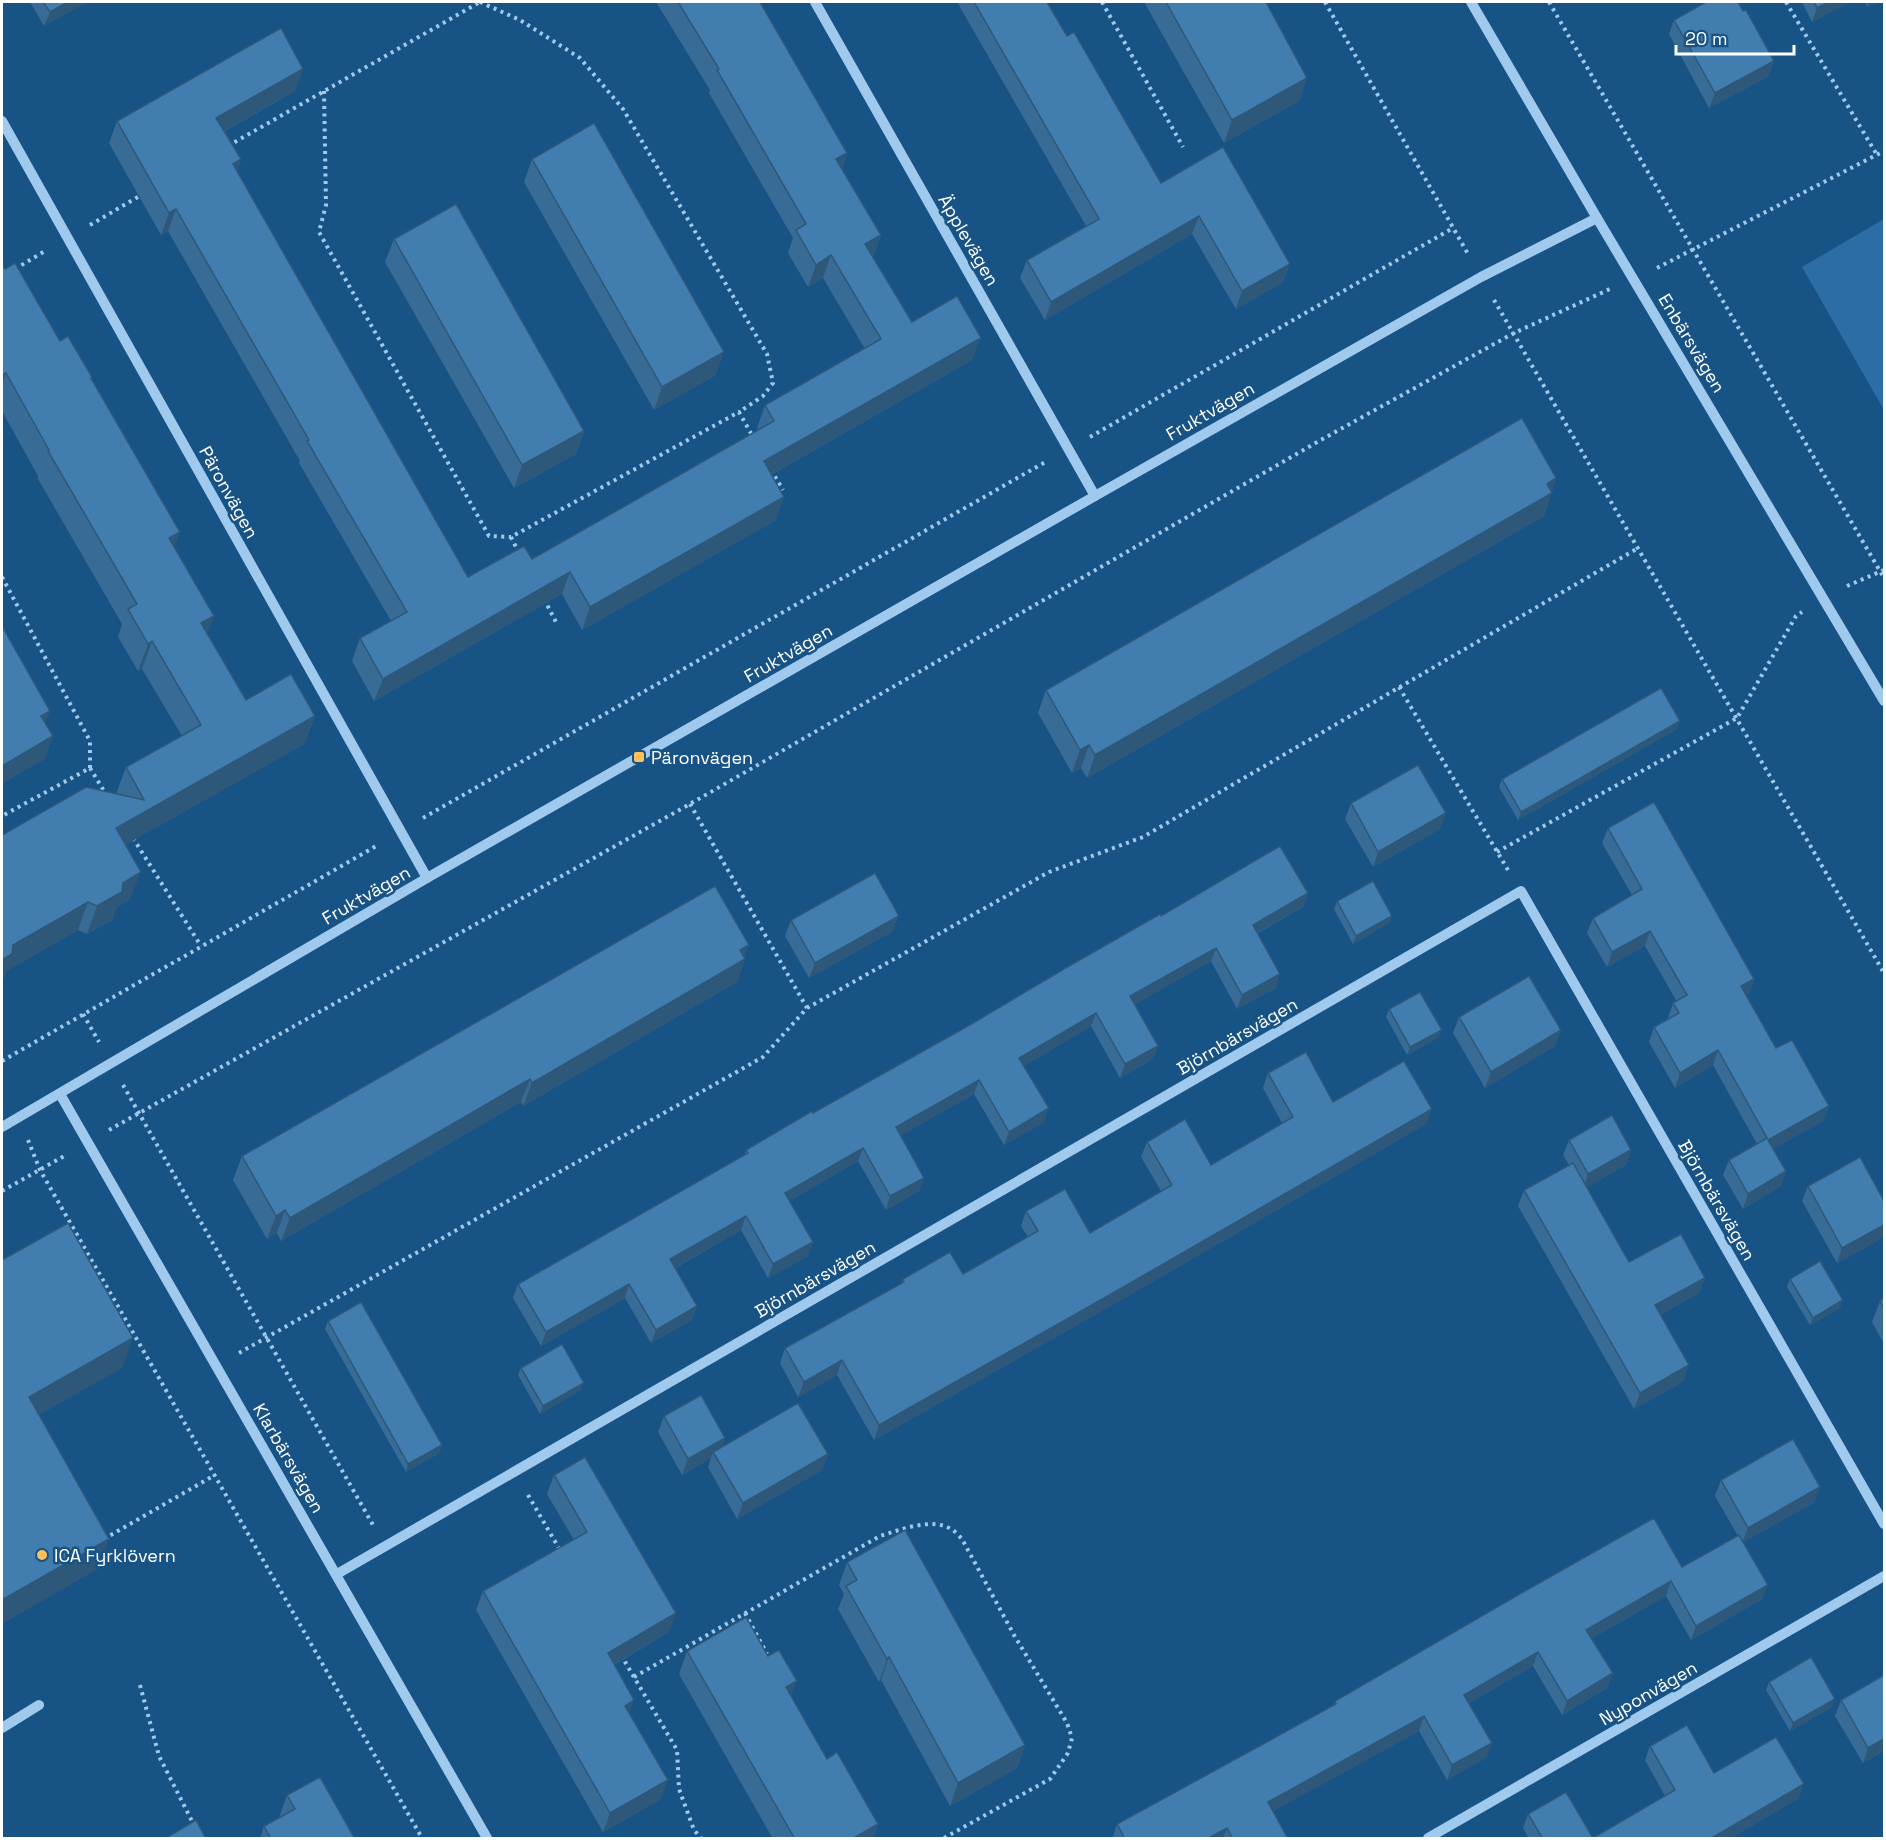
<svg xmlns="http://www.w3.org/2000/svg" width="1886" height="1840" font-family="'Space Grotesk',sans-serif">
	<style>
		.green { fill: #2b6da4 }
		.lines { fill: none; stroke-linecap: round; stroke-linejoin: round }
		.path { stroke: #9fcaed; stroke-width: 4; stroke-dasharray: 3 4.5; stroke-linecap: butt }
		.minor { stroke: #9fcaed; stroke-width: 10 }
		.wall { fill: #386c96 }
		.shaded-wall { fill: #2e587a }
		.building { fill: #417daf; stroke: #2e587a; stroke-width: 1.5 }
		.poi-dot { fill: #ffbf5a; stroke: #185386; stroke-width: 2 }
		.labels { text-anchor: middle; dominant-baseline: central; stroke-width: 5; stroke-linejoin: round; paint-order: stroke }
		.street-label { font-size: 18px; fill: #fff; stroke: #185386 }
		.poi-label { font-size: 18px; fill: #fff; stroke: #185386; text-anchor: start }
	</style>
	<rect width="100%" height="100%" fill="#185386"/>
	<polygon class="green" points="1884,219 1884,410 1802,267"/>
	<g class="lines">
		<g class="path">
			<polyline points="480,2 520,20 580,58 623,109 767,354 773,383 763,396 739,412"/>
			<polyline points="1102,2 1183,147"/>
			<polyline points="1325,2 1468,254"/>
			<polyline points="1549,2 1884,578"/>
			<polyline points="1786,2 1877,155"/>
			<polyline points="324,91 326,205 319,232 489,536 511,537"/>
			<polyline points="228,146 480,2"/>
			<polyline points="90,225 143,194"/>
			<polyline points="1657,268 1884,151"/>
			<polyline points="15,269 45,251"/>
			<polyline points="1494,300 1884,973"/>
			<polyline points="1090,437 1453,228"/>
			<polyline points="771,470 783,490"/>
			<polyline points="519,553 511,537 739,412 753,437"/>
			<polyline points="2,577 90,741 90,768 2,816"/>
			<polyline points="1847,586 1884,570"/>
			<polyline points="544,599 557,624"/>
			<polyline points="1399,687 1508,870"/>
			<polyline points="90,768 107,796"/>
			<polyline points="690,804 807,1008"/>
			<polyline points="423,818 1047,461"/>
			<polyline points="133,838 201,946"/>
			<polyline points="1497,852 1737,718 1796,616 1802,612"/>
			<polyline points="83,1014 99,1042"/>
			<polyline points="2,1061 378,845"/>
			<polyline points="123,1085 373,1525"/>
			<polyline points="109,1130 690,804 1319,441 1514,333 1610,289"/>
			<polyline points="28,1140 40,1170 422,1838"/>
			<polyline points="2,1191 66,1155"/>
			<polyline points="239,1353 763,1057 807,1008 1049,872 1143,837 1638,548"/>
			<polyline points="528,1495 560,1550"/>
			<polyline points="104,1539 215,1475"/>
			<polyline points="745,1613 767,1654"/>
			<polyline points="621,1655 677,1750 679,1789 694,1830 701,1838"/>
			<path d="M634,1677L880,1536C900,1530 931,1517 951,1529C955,1531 959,1536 962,1539L1014,1635L1067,1723L1072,1738L1068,1753L1050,1779L944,1838"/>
			<polyline points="140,1685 159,1756 194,1825"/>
		</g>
		<g class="minor">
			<polyline points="815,2 1095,496"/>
			<polyline points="1471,2 1597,218 1884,701"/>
			<polyline points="2,121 427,878"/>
			<polyline points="60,1094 487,1838"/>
			<polyline points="2,1127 427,878 1095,496 1481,277 1597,218"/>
			<polyline points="337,1574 1521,891 1884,1524"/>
			<polyline points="2,1728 39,1705"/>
			<polyline points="1428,1838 1884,1576"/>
		</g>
	</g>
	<g class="wall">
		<polygon points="30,2 87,2 44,26"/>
		<polygon points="656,2 760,2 847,153 842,168 881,235 873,257 912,322 972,360 771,475 776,520 582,630 562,594 374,701 352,661 360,638 391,621 299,463 300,461 168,231 161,235 109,143 117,121 295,91 225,131 241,159 237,171 468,577 532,559 758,430 757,428 765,405 865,349 823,278 808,287 788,253 793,238 709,93 710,90"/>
		<polygon points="957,2 1047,2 1067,36 1161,183 1290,264 1283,282 1236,309 1192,234 1045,320 1020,278 1027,260 1086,226"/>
		<polygon points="1144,2 1266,2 1307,78 1299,101 1224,143"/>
		<polygon points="1802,2 1850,2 1812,22"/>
		<polygon points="1865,2 1878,2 1867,7"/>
		<polygon points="1674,20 1769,76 1709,108 1669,34"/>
		<polygon points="532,159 716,375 654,410 524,182"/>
		<polygon points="394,239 584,431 576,454 514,488 385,262"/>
		<polygon points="2,264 60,341 91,380 180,532 174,547 214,616 207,634 246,700 315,716 304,744 125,845 130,899 116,908 112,920 87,934 78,930 6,971 2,982 2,835 116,794 126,767 182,736 142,669 138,671 118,637 122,624 38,479 38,476 2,411"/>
		<polygon points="1556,478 1544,516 1087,778 1081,768 1072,773 1038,713 1046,690"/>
		<polygon points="1677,729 1518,820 1499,787 1502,779"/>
		<polygon points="1351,803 1440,829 1373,867 1345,819"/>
		<polygon points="1608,828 1754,979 1749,994 1746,995 1776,1048 1829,1106 1823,1121 1773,1149 1781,1186 1743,1209 1723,1175 1729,1160 1757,1144 1713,1065 1675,1088 1649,1042 1654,1027 1668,1018 1673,1003 1677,1002 1645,946 1607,967 1587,933 1593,918 1632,895 1602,843"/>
		<polygon points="1308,893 1303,907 1258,933 1276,988 1237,1009 1211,961 1135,1004 1158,1046 1153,1059 1120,1078 1091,1026 1024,1066 1044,1122 1004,1145 974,1094 901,1135 924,1178 919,1191 886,1210 858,1161 790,1201 808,1256 768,1278 741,1230 675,1268 692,1320 651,1343 625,1298 541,1346 513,1298 518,1284 744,1155 746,1150 973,1023 1161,916"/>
		<polygon points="1337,901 1392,916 1389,923 1353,944 1334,909"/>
		<polygon points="791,920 893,931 809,978 785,936"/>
		<polygon points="744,957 745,959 737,982 523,1106 521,1102 281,1241 277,1233 267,1239 233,1180 242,1156"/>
		<polygon points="1389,1009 1439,1037 1407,1055 1386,1017"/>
		<polygon points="1459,1017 1555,1046 1485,1088 1453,1033"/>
		<polygon points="1268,1073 1333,1102 1426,1124 1100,1312 874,1440 837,1375 798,1397 780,1363 785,1348 901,1284 903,1279 963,1274 1028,1237 1021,1226 1026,1211 1090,1233 1161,1191 1141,1157 1147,1142 1211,1165 1282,1123 1263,1088"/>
		<polygon points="1569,1140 1631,1150 1626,1165 1587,1187 1629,1262 1705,1278 1699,1293 1660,1315 1684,1381 1634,1409 1518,1206 1524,1190 1569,1165 1563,1155"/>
		<polygon points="1808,1186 1884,1201 1884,1237 1837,1263 1802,1201"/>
		<polygon points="1790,1279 1840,1308 1810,1325 1787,1287"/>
		<polygon points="1884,1298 1884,1344 1872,1322 1880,1301"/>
		<polygon points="328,1321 442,1445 439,1453 406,1472 325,1329"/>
		<polygon points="521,1368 581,1390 540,1414 518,1375"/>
		<polygon points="664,1416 725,1438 722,1447 828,1454 822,1470 737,1519 708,1467 711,1458 682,1475 658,1432"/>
		<polygon points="554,1475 669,1632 614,1665 630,1713 661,1799 603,1832 476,1610 483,1591 574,1540 547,1494"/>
		<polygon points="1721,1480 1815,1502 1743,1542 1762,1599 1691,1640 1666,1596 1592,1638 1613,1673 1607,1688 1562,1715 1533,1666 1469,1703 1487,1757 1447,1780 1419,1731 1273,1811 1288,1839 1112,1839 1117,1824 1333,1706 1335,1701 1682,1567 1738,1536 1715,1496"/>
		<polygon points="847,1562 1025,1745 1017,1768 950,1806 881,1680 879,1682 838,1609 844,1594 839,1585"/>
		<polygon points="687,1651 791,1696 827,1759 878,1824 873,1839 773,1839 679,1674"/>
		<polygon points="1769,1682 1832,1707 1790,1731 1766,1690"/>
		<polygon points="1841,1700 1884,1751 1863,1763 1835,1716"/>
		<polygon points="1650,1746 1714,1773 1799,1798 1729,1839 1529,1839 1523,1828 1528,1814 1593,1838 1665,1796 1645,1760"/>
		<polygon points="287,1795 355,1839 260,1839 264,1826 279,1818"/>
	</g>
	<g class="shaded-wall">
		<polygon points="68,2 87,2 44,26 50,12"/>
		<polygon points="1829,2 1850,2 1812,22 1817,8"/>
		<polygon points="1869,2 1878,2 1867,7"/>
		<polygon points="1774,61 1769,76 1709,108 1715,93"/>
		<polygon points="303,69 295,91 208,140 216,118"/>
		<polygon points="1307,78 1299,101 1224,143 1232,120"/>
		<polygon points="847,153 839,176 836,159"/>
		<polygon points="241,159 233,181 233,164"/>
		<polygon points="176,209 168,231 161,235 169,213"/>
		<polygon points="1199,216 1192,234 1045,320 1051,302"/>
		<polygon points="881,235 873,257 865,244"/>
		<polygon points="831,255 823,278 808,287 816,265"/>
		<polygon points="1290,264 1283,282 1236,309 1242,291"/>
		<polygon points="981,338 972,360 755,484 764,461"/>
		<polygon points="724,352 716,375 654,410 662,387"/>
		<polygon points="6,373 2,384 2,375"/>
		<polygon points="584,431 576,454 514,488 522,465"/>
		<polygon points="1556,478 1544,516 1087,778 1095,755"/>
		<polygon points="784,497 776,520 582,630 590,607"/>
		<polygon points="180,532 170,559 169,538"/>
		<polygon points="570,572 562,594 374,701 383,679"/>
		<polygon points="214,616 204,643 201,623"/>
		<polygon points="152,641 142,669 138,671 148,644"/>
		<polygon points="50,711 41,734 41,716"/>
		<polygon points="315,716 304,744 106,856 116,828"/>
		<polygon points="1680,721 1677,729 1518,820 1521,812"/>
		<polygon points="53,736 45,759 2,784 2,766"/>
		<polygon points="1089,745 1081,768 1072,773 1080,750"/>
		<polygon points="1446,813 1440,829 1373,867 1378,852"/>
		<polygon points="141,872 130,899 116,908 112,920 87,934 97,906 123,883"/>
		<polygon points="1308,893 1303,907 1248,938 1253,925"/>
		<polygon points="88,902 78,930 6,971 2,982 2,960 13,945"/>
		<polygon points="899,916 893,931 809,978 815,963"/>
		<polygon points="1392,916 1389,923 1353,944 1356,936"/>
		<polygon points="1650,931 1645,946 1607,967 1612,952"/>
		<polygon points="749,945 743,961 745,959 737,982 523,1106 532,1083"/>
		<polygon points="1216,948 1211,961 1126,1010 1130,996"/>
		<polygon points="1280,974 1276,988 1237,1009 1242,995"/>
		<polygon points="1754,979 1749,994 1736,1001 1741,986"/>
		<polygon points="1096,1013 1091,1026 1014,1072 1019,1058"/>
		<polygon points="1442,1030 1439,1037 1407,1055 1410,1047"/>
		<polygon points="1561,1030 1555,1046 1485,1088 1491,1072"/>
		<polygon points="1158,1046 1153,1059 1120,1078 1125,1064"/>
		<polygon points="1718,1050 1713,1065 1675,1088 1680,1073"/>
		<polygon points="530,1079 521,1102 281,1241 290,1218"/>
		<polygon points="979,1080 974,1094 891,1141 896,1127"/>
		<polygon points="1829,1106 1823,1121 1763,1155 1768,1140"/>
		<polygon points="1049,1108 1044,1122 1004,1145 1009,1132"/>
		<polygon points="1432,1109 1426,1124 1100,1312 874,1440 879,1425"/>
		<polygon points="863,1148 858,1161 780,1207 785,1193"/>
		<polygon points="1631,1150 1626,1165 1583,1190 1588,1174"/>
		<polygon points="1786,1171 1781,1186 1743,1209 1748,1194"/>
		<polygon points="924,1178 919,1191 886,1210 890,1196"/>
		<polygon points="285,1210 277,1233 267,1239 276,1216"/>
		<polygon points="746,1216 741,1230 665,1273 670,1259"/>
		<polygon points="1884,1225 1884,1237 1837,1263 1842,1248"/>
		<polygon points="813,1242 808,1256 768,1278 773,1264"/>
		<polygon points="1705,1278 1699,1293 1649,1321 1655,1305"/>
		<polygon points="629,1284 625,1298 541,1346 546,1332"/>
		<polygon points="1843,1300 1840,1308 1810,1325 1813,1318"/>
		<polygon points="697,1306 692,1320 651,1343 656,1330"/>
		<polygon points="133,1338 122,1368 18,1427 29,1397"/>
		<polygon points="842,1360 837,1375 798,1397 804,1382"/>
		<polygon points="1689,1365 1684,1381 1634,1409 1640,1393"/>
		<polygon points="584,1383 581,1390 540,1414 543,1406"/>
		<polygon points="725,1438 720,1454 713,1452 711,1458 682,1475 688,1459"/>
		<polygon points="442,1445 439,1453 406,1472 408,1464"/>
		<polygon points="828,1454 822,1470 737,1519 743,1503"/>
		<polygon points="1820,1487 1815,1502 1742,1543 1748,1528"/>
		<polygon points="109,1539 98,1569 2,1624 2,1600"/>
		<polygon points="1671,1581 1666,1596 1581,1644 1586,1630"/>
		<polygon points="1768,1585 1762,1599 1691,1640 1696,1626"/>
		<polygon points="676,1613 669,1632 601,1672 608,1653"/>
		<polygon points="1538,1652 1533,1666 1459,1709 1464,1695"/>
		<polygon points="889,1657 881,1680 879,1682 887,1659"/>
		<polygon points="1613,1673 1607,1688 1562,1715 1567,1701"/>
		<polygon points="797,1681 788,1704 786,1687"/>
		<polygon points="1835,1699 1832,1707 1790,1731 1793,1723"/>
		<polygon points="634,1700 627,1719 625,1706"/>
		<polygon points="1424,1716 1419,1731 1263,1817 1268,1802"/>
		<polygon points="1884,1739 1884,1751 1863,1763 1868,1748"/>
		<polygon points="1492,1743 1487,1757 1447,1780 1452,1765"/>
		<polygon points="1025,1745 1017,1768 950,1806 958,1783"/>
		<polygon points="668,1780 661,1799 603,1832 610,1813"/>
		<polygon points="1804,1784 1799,1798 1729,1839 1710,1839"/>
		<polygon points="878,1824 873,1839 852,1839"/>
		<polygon points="1227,1828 1223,1839 1207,1839"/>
	</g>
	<g class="building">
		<polygon points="43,2 68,2 50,12"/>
		<polygon points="678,2 760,2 847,153 836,159 881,235 865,244 912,322 957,296 981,338 764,461 784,497 590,607 570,572 383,679 360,638 407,612 307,441 309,440 176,209 169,213 117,121 281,28 303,69 216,118 241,159 233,164 468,577 524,546 532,559 774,421 765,405 881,339 831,255 816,265 796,230 806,224 717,70 719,69"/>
		<polygon points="974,2 1047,2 1067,36 1074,32 1161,183 1223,147 1290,264 1242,291 1199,216 1051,302 1027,260 1099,219"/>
		<polygon points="1166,2 1266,2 1307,78 1232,120"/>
		<polygon points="1706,2 1738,2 1743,11 1746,10 1774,61 1715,93 1674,20"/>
		<polygon points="1814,2 1829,2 1817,8"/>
		<polygon points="594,123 724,352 662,387 532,159"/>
		<polygon points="456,204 584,431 522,465 394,239"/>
		<polygon points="15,263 60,341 68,336 92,377 91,378 180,532 169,538 214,616 201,623 246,700 291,674 315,716 116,828 141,872 123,883 122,892 97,906 88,902 13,945 12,954 2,960 2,835 86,787 144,800 126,767 201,725 152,641 148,644 128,609 137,604 48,451 49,450 6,373 2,375 2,264 5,269"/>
		<polygon points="1522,418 1556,478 1547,484 1552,493 1095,755 1089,745 1080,750 1046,690"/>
		<polygon points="2,626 50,711 41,716 53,736 2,766"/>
		<polygon points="1661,688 1680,721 1521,812 1502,779"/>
		<polygon points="1418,765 1446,813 1378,852 1351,803"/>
		<polygon points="1654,802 1754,979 1741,986 1776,1048 1792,1040 1829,1106 1768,1140 1786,1171 1748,1194 1729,1160 1767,1138 1718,1050 1680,1073 1654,1027 1679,1013 1673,1003 1687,995 1650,931 1612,952 1593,918 1642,889 1608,828"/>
		<polygon points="1280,846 1308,893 1253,925 1280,974 1242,995 1216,948 1130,996 1158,1046 1125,1064 1096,1013 1019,1058 1049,1108 1009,1132 979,1080 896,1127 924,1178 890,1196 863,1148 785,1193 813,1242 773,1264 746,1216 670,1259 697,1306 656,1330 629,1284 546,1332 518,1284 748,1153 746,1150 812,1111 813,1113 973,1023 1069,966 1160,914 1161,916"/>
		<polygon points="875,873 899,916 815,963 791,920"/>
		<polygon points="1373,881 1392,916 1356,936 1337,901"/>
		<polygon points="715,886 749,945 740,950 745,959 532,1083 530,1079 290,1218 285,1210 276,1216 242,1156"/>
		<polygon points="1529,976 1561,1030 1491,1072 1459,1017"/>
		<polygon points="1420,992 1442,1030 1410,1047 1389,1009"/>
		<polygon points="1306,1052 1333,1102 1404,1061 1432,1109 1106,1297 879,1425 842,1360 804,1382 785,1348 904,1282 903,1279 950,1252 963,1274 1038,1231 1026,1211 1065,1189 1090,1233 1172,1185 1147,1142 1185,1119 1211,1165 1293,1117 1268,1073"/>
		<polygon points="1612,1115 1631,1150 1588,1174 1569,1140"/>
		<polygon points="1860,1157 1884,1201 1884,1225 1842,1248 1808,1186"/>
		<polygon points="1573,1163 1629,1262 1681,1234 1705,1278 1655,1305 1689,1365 1640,1393 1524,1190"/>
		<polygon points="68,1223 133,1338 29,1397 109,1539 2,1600 2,1260"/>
		<polygon points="1820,1261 1843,1300 1813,1318 1790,1279"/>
		<polygon points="1884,1298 1884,1309 1880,1301"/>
		<polygon points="361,1302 442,1445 408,1464 328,1321"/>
		<polygon points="562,1344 584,1383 543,1406 521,1368"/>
		<polygon points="701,1395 725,1438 688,1459 664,1416"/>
		<polygon points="798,1403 828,1454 743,1503 713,1452"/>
		<polygon points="1793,1439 1820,1487 1748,1528 1721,1480"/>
		<polygon points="585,1457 676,1613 608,1653 634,1700 625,1706 668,1780 610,1813 483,1591 587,1532 554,1475"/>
		<polygon points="1654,1518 1682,1567 1739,1535 1768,1585 1696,1626 1671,1581 1586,1630 1613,1673 1567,1701 1538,1652 1464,1695 1492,1743 1452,1765 1424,1716 1268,1802 1288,1839 1233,1839 1227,1828 1207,1839 1125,1839 1117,1824 1336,1704 1335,1701 1532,1587"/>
		<polygon points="905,1530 1025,1745 958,1783 889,1657 887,1659 846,1586 857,1580 847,1562"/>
		<polygon points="746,1617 768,1656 779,1650 797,1681 786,1687 827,1759 837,1752 878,1824 852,1839 795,1839 687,1651"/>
		<polygon points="1811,1657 1835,1699 1793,1723 1769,1682"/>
		<polygon points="1884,1675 1884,1739 1868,1748 1841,1700"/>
		<polygon points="1687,1725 1714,1773 1776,1737 1804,1784 1710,1839 1543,1839 1528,1814 1566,1792 1593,1838 1675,1790 1650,1746"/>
		<polygon points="320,1777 355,1839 271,1839 264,1826 295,1809 287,1795"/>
		<polygon points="196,1820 206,1839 164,1839"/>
	</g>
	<g class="poi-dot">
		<rect x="633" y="751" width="12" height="12" rx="3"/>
		<circle cx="42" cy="1555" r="6"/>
	</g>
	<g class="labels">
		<g class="street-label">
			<text transform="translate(969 240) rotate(60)">Äpplevägen</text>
			<text transform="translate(1692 343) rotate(59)">Enbärsvägen</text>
			<text transform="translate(1210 411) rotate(-30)">Fruktvägen</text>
			<text transform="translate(229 492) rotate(61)">Päronvägen</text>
			<text transform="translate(788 653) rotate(-30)">Fruktvägen</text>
			<text transform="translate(366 895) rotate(-30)">Fruktvägen</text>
			<text transform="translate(1237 1036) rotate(-30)">Björnbärsvägen</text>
			<text transform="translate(1717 1200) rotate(60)">Björnbärsvägen</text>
			<text transform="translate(815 1279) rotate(-30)">Björnbärsvägen</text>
			<text transform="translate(289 1458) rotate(60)">Klarbärsvägen</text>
			<text transform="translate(1648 1693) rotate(-30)">Nyponvägen</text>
		</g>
		<g class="poi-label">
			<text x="651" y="757">Päronvägen</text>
			<text x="54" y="1555">ICA Fyrklövern</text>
		</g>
	</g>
	<rect width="1886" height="1840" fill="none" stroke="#ffffff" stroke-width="6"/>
	<path d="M1676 45v9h118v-9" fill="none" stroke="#ffffff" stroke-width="3"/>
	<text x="1685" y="45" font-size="18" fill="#ffffff" stroke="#185386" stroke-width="4.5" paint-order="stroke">20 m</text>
</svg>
